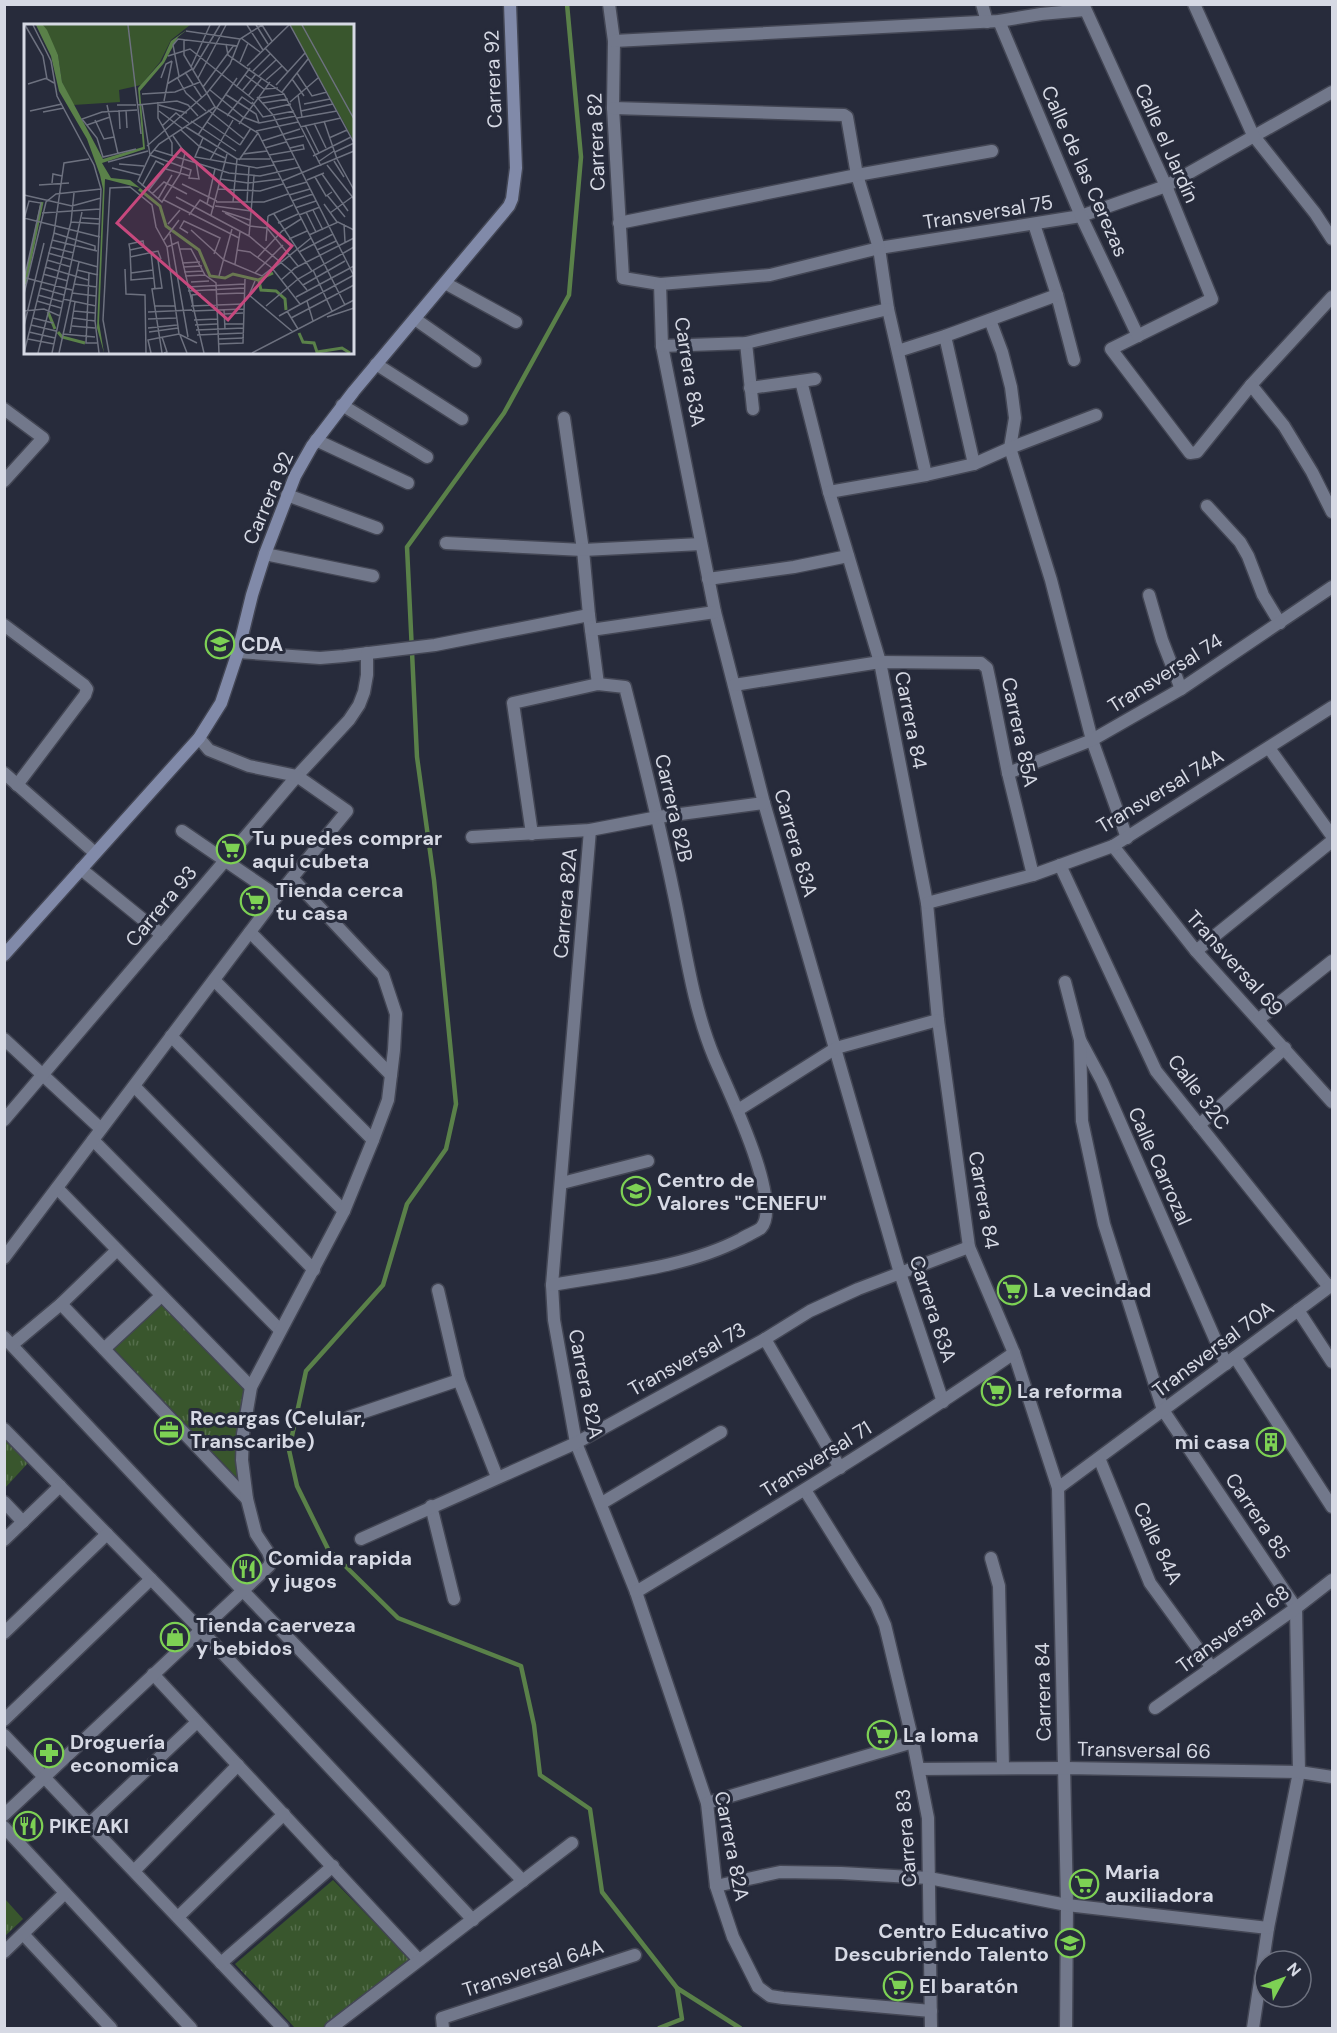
<svg xmlns="http://www.w3.org/2000/svg" width="1337" height="2033" font-family="'DM Sans',sans-serif">
	<style>
		.park { fill: url(#park-tufts) }
		.lines { fill: none; stroke-linecap: round; stroke-linejoin: round }
		.stream { stroke: #5a8149; stroke-width: 4.5 }
		.street-casing { stroke: #434654; stroke-width: 15 }
		.secondary-casing { stroke: #434654; stroke-width: 15 }
		.street { stroke: #72788b; stroke-width: 12 }
		.secondary { stroke: #818aa9; stroke-width: 12 }
		.labels { text-anchor: middle; dominant-baseline: central; stroke-width: 6; stroke-linejoin: round; paint-order: stroke }
		.street-label { font-size: 20px; fill: #d6d9e4; stroke: #272b3b }
		.poi-label { font-size: 20px; font-weight: bold; fill: #d6d9e4; stroke: #272b3b; text-anchor: start }
		.inset-river { fill: none; stroke: #5a8149; stroke-width: 3 }
		.inset-road { fill: none; stroke: #6d717f; stroke-width: 1.5 }
		.view { fill: #c7487d; fill-opacity: 0.15; stroke: #c7487d; stroke-width: 3 }
		.inset-edge { fill: none; stroke: #d6d9e4; stroke-width: 3 }
	</style>
	<defs>
		<pattern id="park-tufts" width="24" height="20" patternUnits="userSpaceOnUse" patternTransform="scale(1.5)"><rect width="24" height="20" fill="#39562d"/><path d="M3 7l-1-3M5 7V3M7 7l1-3M15 17l-1-3M17 17v-4M19 17l1-3" fill="none" stroke="#556e4b"/></pattern>
	</defs>
	<rect width="100%" height="100%" fill="#272b3b"/>
	<g class="park">
		<polygon points="162,1302 246,1389 242,1483 114,1349"/>
		<polygon points="5,1439 28,1463 5,1488 4,1487"/>
		<polygon points="333,1880 411,1960 398,1973 322,2028 295,2028 235,1964"/>
		<polygon points="5,1899 23,1919 5,1936"/>
	</g>
	<g class="lines">
		<g class="stream">
			<polyline points="567,4 581,157 569,295 504,413 407,547 417,757 434,880 456,1104 446,1149 407,1204 383,1285 306,1371 289,1450 297,1486 328,1549 398,1618 521,1666 534,1725 540,1775 590,1809 602,1892 677,1988 740,2028"/>
			<polyline points="659,2028 682,2019 677,1988"/>
		</g>
		<g class="street-casing">
			<g id="street">
				<polyline points="609,4 614,41 613,108 623,278 660,284 770,275 879,248 1081,216 1166,186 1332,92"/>
				<polyline points="982,4 987,22"/>
				<polyline points="1083,4 1166,186 1212,299 1111,349 1190,453 1197,452 1251,385 1332,297"/>
				<polyline points="1194,4 1253,135 1315,213 1332,239"/>
				<polyline points="999,21 1081,216 1138,336"/>
				<polyline points="614,41 999,21 1041,14 1085,10"/>
				<polyline points="613,108 844,115 847,117 857,175 879,248 888,309 926,475"/>
				<polyline points="619,223 857,175 992,151"/>
				<polyline points="1034,224 1057,295 1074,360"/>
				<polyline points="445,283 516,322"/>
				<polyline points="660,284 662,346 715,612 764,803 900,1273 943,1402"/>
				<polyline points="415,319 475,361"/>
				<polyline points="990,320 1002,352 1011,387 1015,418 1010,448 1051,580 1092,740 1127,838"/>
				<polyline points="945,336 974,464"/>
				<polyline points="746,343 753,409"/>
				<polyline points="662,346 746,343 888,309"/>
				<polyline points="898,351 945,336 1057,295"/>
				<polyline points="376,364 462,419"/>
				<polyline points="801,381 829,492 880,662 927,903 938,1020 969,1247 1014,1353 1058,1488 1067,1905 1066,2028"/>
				<polyline points="1251,385 1284,426 1312,472 1332,512"/>
				<polyline points="750,388 815,379"/>
				<polyline points="342,405 427,457"/>
				<polyline points="4,409 43,438 4,481"/>
				<polyline points="564,418 583,550 589,615 598,684"/>
				<polyline points="316,440 408,483"/>
				<polyline points="829,492 926,475 974,464 1010,448 1096,415"/>
				<polyline points="287,495 377,528"/>
				<polyline points="1207,506 1240,542 1248,556 1263,595 1280,623"/>
				<polyline points="446,543 583,550 701,544"/>
				<polyline points="265,554 373,576"/>
				<polyline points="708,579 794,567 848,556"/>
				<polyline points="1149,595 1162,640 1181,689"/>
				<polyline points="4,625 84,685 87,689 85,695 17,785"/>
				<polyline points="591,630 715,612"/>
				<polyline points="238,652 320,658 344,656 435,645 589,615"/>
				<polyline points="734,685 880,662 981,663 987,668 990,682 1008,773 1033,875"/>
				<polyline points="1269,748 1332,836"/>
				<polyline points="4,773 95,853"/>
				<polyline points="1008,773 1092,740 1181,689 1332,587"/>
				<polyline points="590,830 552,1285 554,1320 576,1443 636,1592 707,1803 716,1886 733,1937 758,1987 770,1996 783,1998 931,2011"/>
				<polyline points="182,831 277,896"/>
				<path d="M532,834L513,703L598,684L625,687C642,754 659,822 673,890C685,945 692,1004 714,1057C726,1086 784,1203 761,1228C756,1232 747,1235 741,1239C686,1268 613,1274 552,1285"/>
				<polyline points="472,837 590,830 658,817 764,803"/>
				<polyline points="1113,846 1196,951 1332,1102"/>
				<polyline points="1060,865 1156,1071 1329,1287"/>
				<polyline points="81,869 162,935"/>
				<polyline points="927,903 1033,875 1113,846 1332,707"/>
				<polyline points="250,932 391,1075"/>
				<polyline points="1196,951 1332,841"/>
				<polyline points="214,980 373,1140"/>
				<polyline points="1065,982 1080,1040 1102,1081 1226,1364"/>
				<polyline points="1259,1019 1332,961"/>
				<polyline points="171,1036 344,1211"/>
				<polyline points="4,1039 101,1129"/>
				<polyline points="1080,1040 1082,1121 1104,1224 1163,1410 1296,1608 1299,1772 1268,1928 1253,2028"/>
				<polyline points="134,1086 314,1270"/>
				<polyline points="738,1110 836,1048 938,1020"/>
				<polyline points="4,1120 297,776 349,720 359,705 364,692 367,675 367,653"/>
				<polyline points="1199,1125 1285,1048"/>
				<polyline points="93,1140 280,1330"/>
				<polyline points="562,1183 648,1161"/>
				<polyline points="57,1188 251,1387"/>
				<polyline points="4,1258 277,896 347,811 297,776 249,766 209,750 199,738"/>
				<polyline points="438,1290 459,1380 497,1477"/>
				<polyline points="61,1304 247,1499"/>
				<polyline points="1298,1310 1332,1362"/>
				<polyline points="4,1337 243,1591 523,1881"/>
				<polyline points="765,1339 840,1468"/>
				<polyline points="12,1345 61,1304 117,1250"/>
				<polyline points="104,1349 161,1296"/>
				<polyline points="1235,1357 1332,1507"/>
				<polyline points="349,1417 459,1380"/>
				<polyline points="4,1429 200,1629 473,1920"/>
				<polyline points="1099,1458 1150,1583 1212,1668"/>
				<polyline points="1058,1488 1332,1285"/>
				<polyline points="805,1490 876,1604 885,1625 913,1742 928,1818 931,2028"/>
				<polyline points="4,1502 23,1522"/>
				<polyline points="602,1503 721,1432"/>
				<polyline points="431,1506 454,1599"/>
				<polyline points="361,1539 576,1443 765,1339 810,1311 858,1289 969,1247"/>
				<polyline points="4,1540 60,1486"/>
				<polyline points="991,1558 999,1586 1003,1768"/>
				<path d="M636,1592C764,1515 891,1438 1014,1353"/>
				<polyline points="4,1633 107,1534"/>
				<polyline points="153,1674 419,1960"/>
				<polyline points="1155,1708 1296,1608 1332,1580"/>
				<polyline points="4,1720 151,1579"/>
				<polyline points="4,1735 283,2028"/>
				<polyline points="919,1769 1065,1768 1299,1772 1332,1777"/>
				<polyline points="707,1803 913,1742"/>
				<polyline points="4,1815 269,1566 271,1560 268,1552 256,1534 247,1499 242,1460 243,1434 251,1387 344,1211 373,1140 388,1100 394,1050 396,1014 383,975 292,878"/>
				<polyline points="89,1824 197,1722"/>
				<polyline points="4,1827 191,2028"/>
				<polyline points="134,1871 238,1765"/>
				<polyline points="716,1886 780,1872 841,1873 929,1878 1067,1905 1268,1928"/>
				<polyline points="178,1917 284,1814"/>
				<polyline points="23,1934 111,2028"/>
				<polyline points="4,1952 65,1893"/>
				<polyline points="221,1963 333,1866"/>
				<polyline points="331,2028 572,1843"/>
				<polyline points="443,2028 442,2018 635,1955"/>
			</g>
		</g>
		<g class="secondary-casing">
			<polyline id="secondary" points="4,955 199,738 221,703 238,652 252,595 265,554 295,476 312,446 354,391 509,206 512,199 516,168 510,4"/>
		</g>
		<use href="#street" class="street"/>
		<use href="#secondary" class="secondary"/>
	</g>
	<defs>
		<g id="school-ring" transform="scale(1.5)"><circle r="9.5" fill="#272b3b" stroke="#7dd154" stroke-width="1.5"/><path d="M0-5L7-2L0 1L-7-2ZM-4 1L0 2.5L4 1V4Q0 6-4 4Z" fill="#7dd154"/></g>
		<g id="supermarket-ring" transform="scale(1.5)"><circle r="9.5" fill="#272b3b" stroke="#7dd154" stroke-width="1.5"/><path d="M-6-5.5h2.5l.6 2H6L4.5 2H-2.5L-4.4-4H-6ZM-1.5 3.2a1.3 1.3 0 1 0 .1 0ZM3 3.2a1.3 1.3 0 1 0 .1 0Z" fill="#7dd154"/></g>
		<g id="office-ring" transform="scale(1.5)"><circle r="9.5" fill="#272b3b" stroke="#7dd154" stroke-width="1.5"/><path d="M-6-3h4V-5.5h4V-3h4V5H-6ZM-1-4.5V-3h2v-1.5ZM-6 0V1H6V0Z" fill="#7dd154"/></g>
		<g id="building-ring" transform="scale(1.5)"><circle r="9.5" fill="#272b3b" stroke="#7dd154" stroke-width="1.5"/><path d="M-4-6H4V6H1V3H-1V6H-4ZM-2.5-4.3h1.7v1.8h-1.7ZM.8-4.3h1.7v1.8H.8ZM-2.5-1h1.7V.8h-1.7ZM.8-1h1.7V.8H.8Z" fill="#7dd154"/></g>
		<g id="restaurant-ring" transform="scale(1.5)"><circle r="9.5" fill="#272b3b" stroke="#7dd154" stroke-width="1.5"/><path d="M-5-6h1v4h1v-4h1v4h1v-4h1v5L-1.5 .5V6h-2V.5L-5-1ZM5-6V6H3V1.5H1.5Q1.5-4 5-6Z" fill="#7dd154"/></g>
		<g id="shop-ring" transform="scale(1.5)"><circle r="9.5" fill="#272b3b" stroke="#7dd154" stroke-width="1.5"/><path d="M-5-2.5h2.3a2.7 3.5 0 0 1 5.4 0H5L5.5 6h-11ZM-1.5-2.5h3a1.5 2.3 0 0 0-3 0Z" fill="#7dd154"/></g>
		<g id="pharmacy-ring" transform="scale(1.5)"><circle r="9.5" fill="#272b3b" stroke="#7dd154" stroke-width="1.5"/><path d="M-2-6h4v4h4v4h-4v4h-4v-4h-4v-4h4Z" fill="#7dd154"/></g>
	</defs>
	<g fill-rule="evenodd">
		<use href="#school-ring" x="220" y="644"/>
		<use href="#supermarket-ring" x="231" y="849"/>
		<use href="#supermarket-ring" x="255" y="901"/>
		<use href="#school-ring" x="636" y="1191"/>
		<use href="#supermarket-ring" x="1012" y="1290"/>
		<use href="#supermarket-ring" x="996" y="1391"/>
		<use href="#office-ring" x="169" y="1430"/>
		<use href="#building-ring" x="1271" y="1442"/>
		<use href="#restaurant-ring" x="247" y="1569"/>
		<use href="#shop-ring" x="175" y="1637"/>
		<use href="#supermarket-ring" x="882" y="1735"/>
		<use href="#pharmacy-ring" x="49" y="1753"/>
		<use href="#restaurant-ring" x="28" y="1826"/>
		<use href="#supermarket-ring" x="1084" y="1884"/>
		<use href="#school-ring" x="1070" y="1943"/>
		<use href="#supermarket-ring" x="898" y="1986"/>
	</g>
	<g class="labels">
		<g class="street-label">
			<text transform="translate(493 79) rotate(-92)">Carrera 92</text>
			<text transform="translate(596 142) rotate(-92)">Carrera 82</text>
			<text transform="translate(1167 143) rotate(66)">Calle el Jardín</text>
			<text transform="translate(1085 171) rotate(66)">Calle de las Cerezas</text>
			<text transform="translate(988 212) rotate(-9)">Transversal 75</text>
			<text transform="translate(690 372) rotate(81)">Carrera 83A</text>
			<text transform="translate(268 498) rotate(-67)">Carrera 92</text>
			<text transform="translate(1165 673) rotate(-32)">Transversal 74</text>
			<text transform="translate(911 720) rotate(79)">Carrera 84</text>
			<text transform="translate(1020 732) rotate(78)">Carrera 85A</text>
			<text transform="translate(1160 791) rotate(-31)">Transversal 74A</text>
			<text transform="translate(674 808) rotate(77)">Carrera 82B</text>
			<text transform="translate(796 843) rotate(74)">Carrera 83A</text>
			<text transform="translate(565 903) rotate(-85)">Carrera 82A</text>
			<text transform="translate(161 906) rotate(-50)">Carrera 93</text>
			<text transform="translate(1235 963) rotate(48)">Transversal 69</text>
			<text transform="translate(1199 1092) rotate(53)">Calle 32C</text>
			<text transform="translate(1160 1166) rotate(66)">Calle Carrozal</text>
			<text transform="translate(984 1200) rotate(80)">Carrera 84</text>
			<text transform="translate(933 1309) rotate(72)">Carrera 83A</text>
			<text transform="translate(1213 1349) rotate(-37)">Transversal 70A</text>
			<text transform="translate(687 1359) rotate(-29)">Transversal 73</text>
			<text transform="translate(586 1384) rotate(79)">Carrera 82A</text>
			<text transform="translate(816 1459) rotate(-32)">Transversal 71</text>
			<text transform="translate(1258 1516) rotate(56)">Carrera 85</text>
			<text transform="translate(1158 1543) rotate(65)">Calle 84A</text>
			<text transform="translate(1233 1629) rotate(-36)">Transversal 68</text>
			<text transform="translate(1043 1692) rotate(-91)">Carrera 84</text>
			<text transform="translate(1144 1750) rotate(1)">Transversal 66</text>
			<text transform="translate(906 1838) rotate(-94)">Carrera 83</text>
			<text transform="translate(732 1846) rotate(79)">Carrera 82A</text>
			<text transform="translate(533 1968) rotate(-18)">Transversal 64A</text>
		</g>
		<g class="poi-label">
			<text x="241" y="644">CDA</text>
			<text x="252" y="838">Tu puedes comprar<tspan x="252" dy="23">aqui cubeta</tspan></text>
			<text x="276" y="890">Tienda cerca<tspan x="276" dy="23">tu casa</tspan></text>
			<text x="657" y="1180">Centro de<tspan x="657" dy="23">Valores "CENEFU"</tspan></text>
			<text x="1033" y="1290">La vecindad</text>
			<text x="1017" y="1391">La reforma</text>
			<text x="190" y="1418">Recargas (Celular,<tspan x="190" dy="23">Transcaribe)</tspan></text>
			<text x="1250" y="1442" text-anchor="end">mi casa</text>
			<text x="268" y="1558">Comida rapida<tspan x="268" dy="23">y jugos</tspan></text>
			<text x="196" y="1625">Tienda caerveza<tspan x="196" dy="23">y bebidos</tspan></text>
			<text x="903" y="1735">La loma</text>
			<text x="70" y="1742">Droguería<tspan x="70" dy="23">economica</tspan></text>
			<text x="49" y="1826">PIKE AKI</text>
			<text x="1105" y="1872">Maria<tspan x="1105" dy="23">auxiliadora</tspan></text>
			<text x="1049" y="1931" text-anchor="end">Centro Educativo<tspan x="1049" dy="23">Descubriendo Talento</tspan></text>
			<text x="919" y="1986">El baratón</text>
		</g>
	</g>
	<g transform="translate(24 24)">
		<rect width="330" height="330" fill="#272b3b"/>
		<path d="M19,1H166L147,16L136,38L117,61L95,66L96,78L49,81L38,58L34,31ZM266,1H330V117Z" fill="#39562d"/>
		<path d="M12,1H19L23,6L34,31L38,58L79,135L119,123L114,64L138,37L147,17L164,5L154,13L140,39L116,67L121,125L78,139L87,154L106,156L116,164L81,155L75,299L80,329L73,304L79,165L76,151L63,115L35,67L27,32Z" fill="#5a8149"/>
		<path class="inset-river" d="M115,165L136,182L142,202L175,226L186,252L201,254L209,250L234,256L249,249M235,257L237,266L252,267L261,275L262,286M1,260L18,178M24,288L31,305M34,308L38,313L61,319M275,309L279,318L290,319L293,328L318,324L326,329"/>
		<path class="inset-road" d="M1,1L19,32L23,55L30,59M9,1L27,37L33,72L70,141L77,165L71,297L75,329M104,1L117,110M223,1L239,26M232,1L244,20M238,1L248,17M266,1L330,119M278,1L330,95M162,7L216,15M217,14L236,28M160,15V31L191,83L234,109L321,281M202,20L204,31L260,70L297,142M241,24L264,48M144,32L166,25L230,76M216,38L224,19M223,42L265,1M167,43L186,1M169,46L196,1M229,47L246,30M161,48L178,74M273,49L288,72L303,68M221,51L240,65L254,64M155,52L149,21L154,15L214,22M235,52L252,36M153,53L162,69L182,87M137,54L142,40L148,37M174,54L202,1M268,55L280,72M242,56L258,42M4,60L23,54M143,60L168,45M252,61L281,29M179,63L210,21M212,63L226,44M186,66L219,93L235,99L272,92M218,67L232,50M258,68L284,35M118,70L151,68L176,58M201,70L232,90L235,99M274,71L278,93M224,72L238,54M233,73L249,91L330,252M235,74L260,70M140,77L148,37M134,78V94L148,119V132M228,78L239,93L270,87M266,78L294,54M239,79L264,75M118,80L126,131M280,80L306,75M83,81L94,130M93,81H112M113,81L153,77L164,81L174,92M135,81L163,89M245,85L267,80M95,86L96,105M102,86L103,104M184,86L220,115M6,87L38,80M135,87L159,105M277,87L309,80M19,88L40,84M203,92L218,73L228,80M273,94L313,87M71,96L80,115L90,113M167,97L212,127M300,97L313,135L330,166M183,98L216,121M290,99L302,124M215,100L246,58M63,101L86,93M281,101L295,129M138,102L152,89L165,99M162,103L213,135H246M276,103L317,94M157,106L175,122L201,134M232,107L274,98M174,111L213,54M149,112L161,129L156,150L138,178L114,157L126,131L135,120L191,83M179,114L171,133L233,144L250,141M305,114L323,106M261,116L280,112M238,117L276,105M216,121L227,104M123,122L183,69L206,40L216,15L238,1M241,124L262,118M112,125L79,133L73,114L58,95L78,88L113,86M130,126L205,149L236,152L276,143M311,128L330,119M219,130L243,127M126,131L167,146L165,154L175,155L172,138M245,131L280,125L279,121L266,124M289,132L327,113M186,136L209,96M215,136L234,109M310,137L320,153M84,138L124,127M249,138L270,135M294,138L310,127M95,140L120,142M303,141L330,175M88,144L116,151M142,145L166,152M298,150L324,187M291,153L302,172L308,168M196,155L224,159L256,155M283,156L300,149M258,157L330,127M28,159L29,150L38,152M158,160L193,177M15,161L45,159M118,162L132,137L140,141M262,164L283,158M194,165L236,167L259,160M124,167L145,140M128,170L140,158L163,170M0,171L48,182L77,174M265,171L286,165M303,171L321,193M152,173L225,212L267,247L283,266M134,175L148,151M140,176L215,214M268,177L289,170M192,178H240L264,170M209,178L213,135M223,178L225,143M183,180L191,145M300,180L313,198M191,182L227,187M271,184L292,177M289,186L299,206M198,187L226,196M282,188L292,208M18,189L76,185M201,189L226,202L243,204L274,242M306,189L328,173M250,190L288,247M165,191L176,176L190,184M187,191L203,130M275,191L296,183M244,192L269,181M0,194L76,213M58,194L76,195M0,195L5,177L17,179L0,256M47,198L76,200M254,199L274,190M144,200L156,186M320,200L321,218M167,206L200,236L238,252L248,244M30,209L71,222V226M164,209L156,204L160,197L196,214L190,230M146,210L164,313M285,211L314,198L330,206M225,212L230,152M265,215L283,207M28,216L73,227M140,216L155,196M242,217L244,192M26,223L50,229M143,223L154,218L180,329M155,225H167L181,251L192,259L195,329M106,226L120,223L119,217L105,220L106,226L107,249V256L130,254M213,226L226,228L248,244L276,280M293,226L312,217M127,228L131,265M275,228L309,210M24,229L74,243M106,233L134,227L137,235M234,233L258,207L277,195M23,236L47,243M134,236L138,264L128,265L138,329M158,239L176,238M211,240L216,208M21,243L64,256M159,243L178,242M101,245L102,270L121,271L122,329M249,245L287,214M53,246L74,251M289,246L308,287M160,248L179,247M65,249L62,319H73M107,249L129,246M231,249L259,221M19,250L44,257M161,252L181,251M195,252L208,205M2,254L48,266M257,256L271,244L330,214M231,257L225,271L269,308M167,258L185,257M50,260L73,263M279,261L321,237M163,263L221,260M16,264L40,271M164,267L221,264M48,269L72,272M0,270L22,178L32,170L77,165M192,270L220,269M14,271L39,278M272,273L330,242M39,275L72,282M13,277L37,284M283,277L289,297M130,282H151M167,282L219,280M169,282L168,271L177,270M242,282L274,255L330,223M200,286L201,305M0,287L20,285L36,292M50,287L71,289M168,287L220,285M263,287L274,305M124,288L168,286M200,290L219,289M255,292L330,251M303,293L330,284M9,294L29,299M49,294L71,297M267,294L330,261M124,295L152,294M170,296L193,295M201,300H220M7,301L32,307M171,301L193,300M0,302L20,219M48,302L71,304M124,304L153,301M172,306L220,304M5,308L31,314M125,308L154,304M46,309L51,278M39,310L71,313M156,311L163,329M173,311L220,309M138,313L143,328L140,329M4,315L30,320M194,315L220,314M194,320L219,319L221,255M0,329L30,209L40,139L65,135M14,329L47,198L50,169M28,329L58,188M35,329L55,238M85,329L79,296L86,164L106,163L128,181L132,203L143,223L155,310M127,329L124,316L134,314L155,310L173,319M228,329L330,276"/>
		<path class="view" d="M157,125L268,222L204,296L93,199Z"/>
		<rect width="330" height="330" class="inset-edge"/>
	</g>
	<rect width="1337" height="2033" fill="none" stroke="#d6d9e4" stroke-width="12"/>
	<g transform="translate(1283 1979) rotate(49)"><circle r="28" fill="#272b3b" stroke="#6d717f" stroke-width="1.5"/>
	<path d="M0-4.5L10 22L0 15L-10 22Z" fill="#7dd154"/>
	<text y="-9" font-size="16" font-weight="bold" text-anchor="middle" fill="#d6d9e4">N</text>
	</g>
</svg>
